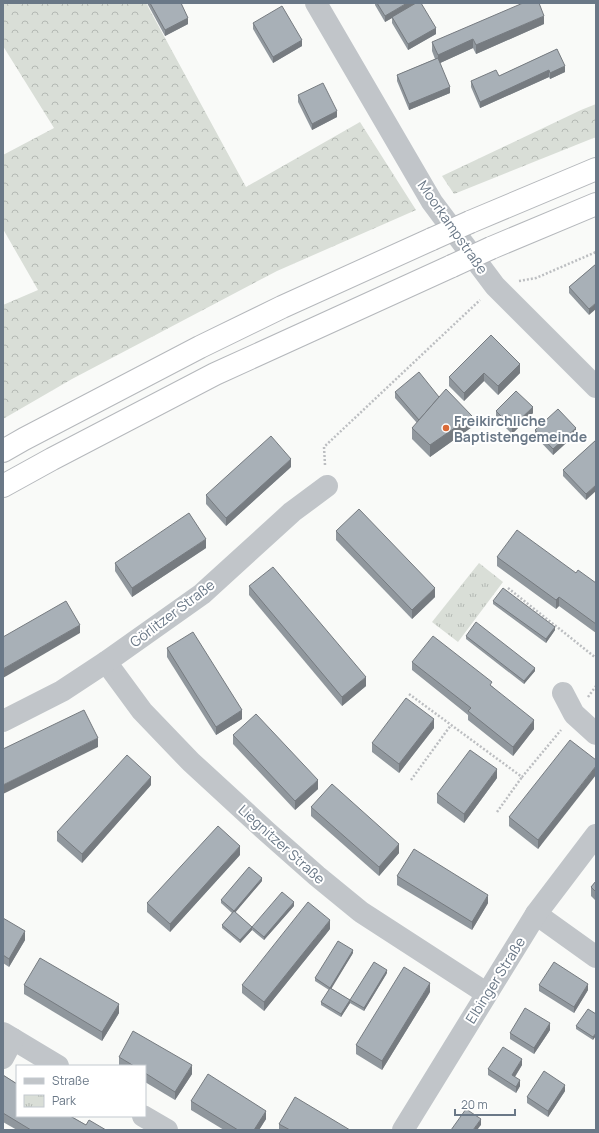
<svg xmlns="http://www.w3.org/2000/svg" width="599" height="1133" font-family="Manrope,sans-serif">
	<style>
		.forest { fill: url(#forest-crowns) }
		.park { fill: url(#park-tufts) }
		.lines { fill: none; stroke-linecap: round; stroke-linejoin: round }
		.highway-casing { stroke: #b5b8bc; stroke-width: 24 }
		.path { stroke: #bcbec1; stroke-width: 2.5; stroke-dasharray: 2 2; stroke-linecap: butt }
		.minor { stroke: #c1c5c9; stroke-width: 22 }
		.highway { stroke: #fff; stroke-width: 22 }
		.highway-bridge-casing { stroke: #b5b8bc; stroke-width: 24; stroke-linecap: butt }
		.highway-bridge { stroke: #fff; stroke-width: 22 }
		.wall { fill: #90979d }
		.shaded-wall { fill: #767b80 }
		.building { fill: #a8b0b7; stroke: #767b80 }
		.poi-dot { fill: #da6a37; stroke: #fff; stroke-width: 1.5 }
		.labels { text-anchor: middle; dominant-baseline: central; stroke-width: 4; stroke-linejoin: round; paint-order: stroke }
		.street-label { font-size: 14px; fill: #6a7887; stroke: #fff }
		.poi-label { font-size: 14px; font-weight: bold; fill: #6a7887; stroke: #fff; text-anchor: start }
	</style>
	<defs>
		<pattern id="forest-crowns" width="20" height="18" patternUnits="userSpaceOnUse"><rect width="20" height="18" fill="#d9ded7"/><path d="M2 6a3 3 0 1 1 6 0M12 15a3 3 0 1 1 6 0" fill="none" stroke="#b4b9b4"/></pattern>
		<pattern id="park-tufts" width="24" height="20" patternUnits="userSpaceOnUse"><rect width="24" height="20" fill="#d9ded7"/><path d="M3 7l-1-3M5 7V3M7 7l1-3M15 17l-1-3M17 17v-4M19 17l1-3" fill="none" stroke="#b4b9b4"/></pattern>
	</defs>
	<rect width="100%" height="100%" fill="#f9faf8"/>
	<g class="forest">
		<polygon points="3,3 146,3 246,187 360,122 416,210 277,271 72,379 3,419 3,305 38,290 3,229 3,155 54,128 3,46"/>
		<polygon points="596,104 596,137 454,194 442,176 581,110"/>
	</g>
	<polygon class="park" points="479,563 503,582 458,642 432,622"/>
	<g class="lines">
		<g class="highway-casing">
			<g id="highway">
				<polyline points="470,222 596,169"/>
				<polyline points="491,248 596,204"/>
				<polyline points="3,451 24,439 200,347 282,307 432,239"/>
				<polyline points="3,486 52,459 215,374 452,266"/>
			</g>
		</g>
		<g class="path">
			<polyline points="519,281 536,278 596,252"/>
			<polyline points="325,465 324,447 480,300"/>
			<polyline points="508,588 596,658"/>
			<polyline points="409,694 522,777 561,730"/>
			<polyline points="588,697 596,686"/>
			<polyline points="411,780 451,725"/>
			<polyline points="497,812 522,777"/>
		</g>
		<g class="minor">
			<polyline points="316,3 432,202 495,286 596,387"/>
			<polyline points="106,662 142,711 191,762 266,831 317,876 361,912 486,993"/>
			<polyline points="563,693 574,714 596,734"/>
			<polyline points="3,721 62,691 106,662 202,594 292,512 327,486"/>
			<polyline points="536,914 596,957"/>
			<polyline points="3,1033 58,1066"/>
			<polyline points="3,1058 13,1039"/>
			<polyline points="143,1116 167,1130"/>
			<polyline points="403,1130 536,914 596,835"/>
		</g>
		<use href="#highway" class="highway"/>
		<g class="highway-bridge-casing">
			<g id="highway-bridge">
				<polyline points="432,239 470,222"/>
				<polyline points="452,266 491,248"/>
			</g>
		</g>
		<use href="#highway-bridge" class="highway-bridge"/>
	</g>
	<g class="wall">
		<polygon points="147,3 181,3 188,24 165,36"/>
		<polygon points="375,3 378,3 436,34 408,50 392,23 392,18 385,22 375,5"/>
		<polygon points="253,23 302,46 273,63 253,29"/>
		<polygon points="544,24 476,54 473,48 440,63 450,93 409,110 397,81 397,75 435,59 432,51 432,42"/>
		<polygon points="557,49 565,72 550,79 549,77 480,108 471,87 471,81 499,76"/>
		<polygon points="298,95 337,117 312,130 298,102"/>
		<polygon points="596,264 589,315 569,293 569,287"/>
		<polygon points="491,335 520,373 498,395 484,381 464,401 449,386 449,377"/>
		<polygon points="395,392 439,397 472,427 430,457 412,439 412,428 417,423 395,398"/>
		<polygon points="496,411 533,413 512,434 496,418"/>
		<polygon points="535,430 576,434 553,455 535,436"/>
		<polygon points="596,440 586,500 563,476 563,470"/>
		<polygon points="291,467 226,526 206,504 206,495"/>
		<polygon points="336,531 435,597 412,619 336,540"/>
		<polygon points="206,548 132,597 115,571 115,563"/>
		<polygon points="497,557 576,573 596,583 596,633 559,606 556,609 497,566"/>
		<polygon points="249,586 366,686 342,706 249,595"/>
		<polygon points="493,601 555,630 546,643 493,604"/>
		<polygon points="466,636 535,671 524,684 466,639"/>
		<polygon points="167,648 242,719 216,735 167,657"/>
		<polygon points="412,662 492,686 534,729 513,756 468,720 468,715 412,670"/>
		<polygon points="434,728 399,773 372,752 372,743"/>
		<polygon points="233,735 318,789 295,810 233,744"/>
		<polygon points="596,760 538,849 509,826 509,817"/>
		<polygon points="497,778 464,823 437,803 437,794"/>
		<polygon points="151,785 82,863 57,841 57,832"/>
		<polygon points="311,807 399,853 379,876 311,816"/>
		<polygon points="240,855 170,932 147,912 147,903"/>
		<polygon points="397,876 488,903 472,930 397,885"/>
		<polygon points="262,881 235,912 252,927 294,906 264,940 252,930 240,943 222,928 222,925 232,913 221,903 221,900"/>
		<polygon points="596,881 596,901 591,896 591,887"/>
		<polygon points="3,918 25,940 9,967 3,963"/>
		<polygon points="330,929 264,1011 242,993 242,985"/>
		<polygon points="353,953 331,988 350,1000 387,973 364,1011 350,1003 341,1017 321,1005 321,1002 329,990 315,981 315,978"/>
		<polygon points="24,985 119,1013 102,1041 24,994"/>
		<polygon points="539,985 588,990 574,1013 539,991"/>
		<polygon points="430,992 382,1070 356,1054 356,1045"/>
		<polygon points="596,1014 593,1040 576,1029 576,1026"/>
		<polygon points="550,1030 534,1054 510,1039 510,1033"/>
		<polygon points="119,1057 192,1074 175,1100 145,1082 145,1066 119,1066"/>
		<polygon points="522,1065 515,1077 520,1086 516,1093 488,1075 488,1069"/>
		<polygon points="3,1075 86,1125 106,1130 17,1130 3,1122"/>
		<polygon points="565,1091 548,1117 527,1103 527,1097"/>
		<polygon points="191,1101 266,1119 259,1130 224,1130 191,1110"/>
		<polygon points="279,1124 350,1130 279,1130"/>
	</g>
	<g class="shaded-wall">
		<polygon points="407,3 418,3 385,22 385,16"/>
		<polygon points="544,16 544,24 476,54 476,45"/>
		<polygon points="188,18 188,24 165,36 165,30"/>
		<polygon points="436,28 436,34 408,50 408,44"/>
		<polygon points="473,39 473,48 438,64 438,55"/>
		<polygon points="302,40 302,46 273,63 273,57"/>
		<polygon points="565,66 565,72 550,79 550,73"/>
		<polygon points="549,70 549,77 480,108 480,102"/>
		<polygon points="450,87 450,93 409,110 409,104"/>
		<polygon points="337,111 337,117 312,130 312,124"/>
		<polygon points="596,303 596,309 589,315 589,309"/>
		<polygon points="520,364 520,373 498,395 498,386"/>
		<polygon points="484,373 484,381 464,401 464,393"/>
		<polygon points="533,407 533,413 512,434 512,427"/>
		<polygon points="472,416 472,427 430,457 430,445"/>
		<polygon points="576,428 576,434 553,455 553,449"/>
		<polygon points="291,459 291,467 226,526 226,518"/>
		<polygon points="596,485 596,491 586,500 586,494"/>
		<polygon points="206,539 206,548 132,597 132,588"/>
		<polygon points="435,588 435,597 412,619 412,610"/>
		<polygon points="559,597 559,606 556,609 556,600"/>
		<polygon points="80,625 80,633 3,678 3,669"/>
		<polygon points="555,627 555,630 546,643 546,639"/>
		<polygon points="535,668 535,671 524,684 524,681"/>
		<polygon points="366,677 366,686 342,706 342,697"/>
		<polygon points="242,710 242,719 216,735 216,727"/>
		<polygon points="434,719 434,728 399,773 399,764"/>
		<polygon points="534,720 534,729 513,756 513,747"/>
		<polygon points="98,738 98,747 3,794 3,785"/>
		<polygon points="596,766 596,775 538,849 538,840"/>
		<polygon points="497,769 497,778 464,823 464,814"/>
		<polygon points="151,777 151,785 82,863 82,854"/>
		<polygon points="318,780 318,789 295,810 295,801"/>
		<polygon points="399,844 399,853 379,876 379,867"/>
		<polygon points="240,846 240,855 170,932 170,924"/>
		<polygon points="262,878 262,881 234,914 234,911"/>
		<polygon points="488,895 488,903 472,930 472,922"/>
		<polygon points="294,902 294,906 264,940 264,937"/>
		<polygon points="330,920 330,929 264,1011 264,1002"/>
		<polygon points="252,927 252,930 240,943 240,940"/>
		<polygon points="25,931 25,940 9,967 9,959"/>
		<polygon points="353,950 353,953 330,991 330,988"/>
		<polygon points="387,970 387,973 364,1011 364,1008"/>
		<polygon points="430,983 430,992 382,1070 382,1061"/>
		<polygon points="588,984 588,990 574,1013 574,1007"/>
		<polygon points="350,1000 350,1003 341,1017 341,1014"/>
		<polygon points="119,1004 119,1013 102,1041 102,1032"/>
		<polygon points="550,1023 550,1030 534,1054 534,1048"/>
		<polygon points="596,1033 596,1036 593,1040 593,1037"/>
		<polygon points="522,1059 522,1065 512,1081 512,1075"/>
		<polygon points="192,1065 192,1074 175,1100 175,1092"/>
		<polygon points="520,1080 520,1086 516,1093 516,1087"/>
		<polygon points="565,1085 565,1091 548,1117 548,1111"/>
		<polygon points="266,1111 266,1119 259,1130 254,1130"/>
		<polygon points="481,1119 481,1125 477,1130 473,1130"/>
	</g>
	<g class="building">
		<polygon points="150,3 181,3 188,18 165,30"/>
		<polygon points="377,3 407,3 385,16"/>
		<polygon points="416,3 421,3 436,28 408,44 392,17"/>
		<polygon points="523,3 539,3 544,16 476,45 473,39 438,55 432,42"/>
		<polygon points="282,6 302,40 273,57 253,23"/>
		<polygon points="557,49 565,66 550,73 549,70 480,102 471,81 496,70 499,76"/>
		<polygon points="438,58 450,87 409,104 397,75"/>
		<polygon points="323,83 337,111 312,124 298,95"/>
		<polygon points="596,264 596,303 589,309 569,287"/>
		<polygon points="491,335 520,364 498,386 484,373 464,393 449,377"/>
		<polygon points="419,372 439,397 419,420 395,392"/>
		<polygon points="446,389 472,416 430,445 412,428"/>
		<polygon points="516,391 533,407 512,427 496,411"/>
		<polygon points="558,409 576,428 553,449 535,430"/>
		<polygon points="271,436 291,459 226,518 206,495"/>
		<polygon points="596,440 596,485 586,494 563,470"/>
		<polygon points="359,509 435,588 412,610 336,531"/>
		<polygon points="189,513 206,539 132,588 115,563"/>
		<polygon points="517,530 576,573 578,570 596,583 596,624 559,597 556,600 497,557"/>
		<polygon points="273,567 366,677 342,697 249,586"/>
		<polygon points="503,588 555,627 546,639 493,601"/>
		<polygon points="66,601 80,625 3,669 3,637"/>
		<polygon points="476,622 535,668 524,681 466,636"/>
		<polygon points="193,632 242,710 216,727 167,648"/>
		<polygon points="433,636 492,682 490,685 534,720 513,747 468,711 471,708 412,662"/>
		<polygon points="406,698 434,719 399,764 372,743"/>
		<polygon points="84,710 98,738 3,785 3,749"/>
		<polygon points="256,714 318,780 295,801 233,735"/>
		<polygon points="570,740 596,760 596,766 538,840 509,817"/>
		<polygon points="470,750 497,769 464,814 437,794"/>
		<polygon points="127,755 151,777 82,854 57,832"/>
		<polygon points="332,784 399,844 379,867 311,807"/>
		<polygon points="218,826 240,846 170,924 147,903"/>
		<polygon points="414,849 488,895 472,922 397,876"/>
		<polygon points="249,867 262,878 234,911 252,927 282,892 294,902 264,937 252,927 240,940 222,925 234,911 221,900"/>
		<polygon points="596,881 596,892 591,887"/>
		<polygon points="308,902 330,920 264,1002 242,985"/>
		<polygon points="3,918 25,931 9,959 3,955"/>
		<polygon points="338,941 353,950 330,988 315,978"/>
		<polygon points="40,958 119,1004 102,1032 24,985"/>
		<polygon points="374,962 387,970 364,1008 350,1000 341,1014 321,1002 330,988 350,1000"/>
		<polygon points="554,962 588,984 574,1007 539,985"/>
		<polygon points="404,967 430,983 382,1061 356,1045"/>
		<polygon points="525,1008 550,1023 534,1048 510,1033"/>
		<polygon points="588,1009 596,1014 596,1033 593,1037 576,1026"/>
		<polygon points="133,1031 192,1065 175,1092 145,1073 145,1066 134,1066 119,1057"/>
		<polygon points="503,1047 522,1059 512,1075 520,1080 516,1087 488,1069"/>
		<polygon points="544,1071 565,1085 548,1111 527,1097"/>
		<polygon points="208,1074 266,1111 254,1130 238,1130 191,1101"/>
		<polygon points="3,1075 17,1084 17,1116 70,1116 86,1125 89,1120 106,1130 31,1130 3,1113"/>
		<polygon points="295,1097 350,1130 290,1130 279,1124"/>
		<polygon points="466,1109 481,1119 473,1130 451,1130"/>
	</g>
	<circle class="poi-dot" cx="446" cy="428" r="4"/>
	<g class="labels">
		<g class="street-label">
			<text transform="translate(453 227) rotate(55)">Moorkampstraße</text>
			<text transform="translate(172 613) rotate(-37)">Görlitzer Straße</text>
			<text transform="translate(282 844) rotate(42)">Liegnitzer Straße</text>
			<text transform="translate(495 980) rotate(-58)">Elbinger Straße</text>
		</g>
		<g class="poi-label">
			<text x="454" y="420">Freikirchliche<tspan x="454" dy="16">Baptistengemeinde</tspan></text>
		</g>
	</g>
	<rect width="599" height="1133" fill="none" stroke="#6a7887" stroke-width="8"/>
	<rect x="16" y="1065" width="130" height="52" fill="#ffffff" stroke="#c3c9cf"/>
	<rect x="24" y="1078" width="20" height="6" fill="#c1c5c9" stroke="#c3c9cf"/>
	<text x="52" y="1085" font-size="12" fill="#6a7887">Straße</text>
	<rect x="24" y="1095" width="20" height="12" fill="url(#park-tufts)" stroke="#c3c9cf"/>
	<text x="52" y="1105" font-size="12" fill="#6a7887">Park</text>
	<path d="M455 1109v6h60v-6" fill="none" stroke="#6a7887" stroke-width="2"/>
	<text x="461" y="1109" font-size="12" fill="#6a7887" stroke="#ffffff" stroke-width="3" paint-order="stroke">20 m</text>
</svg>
